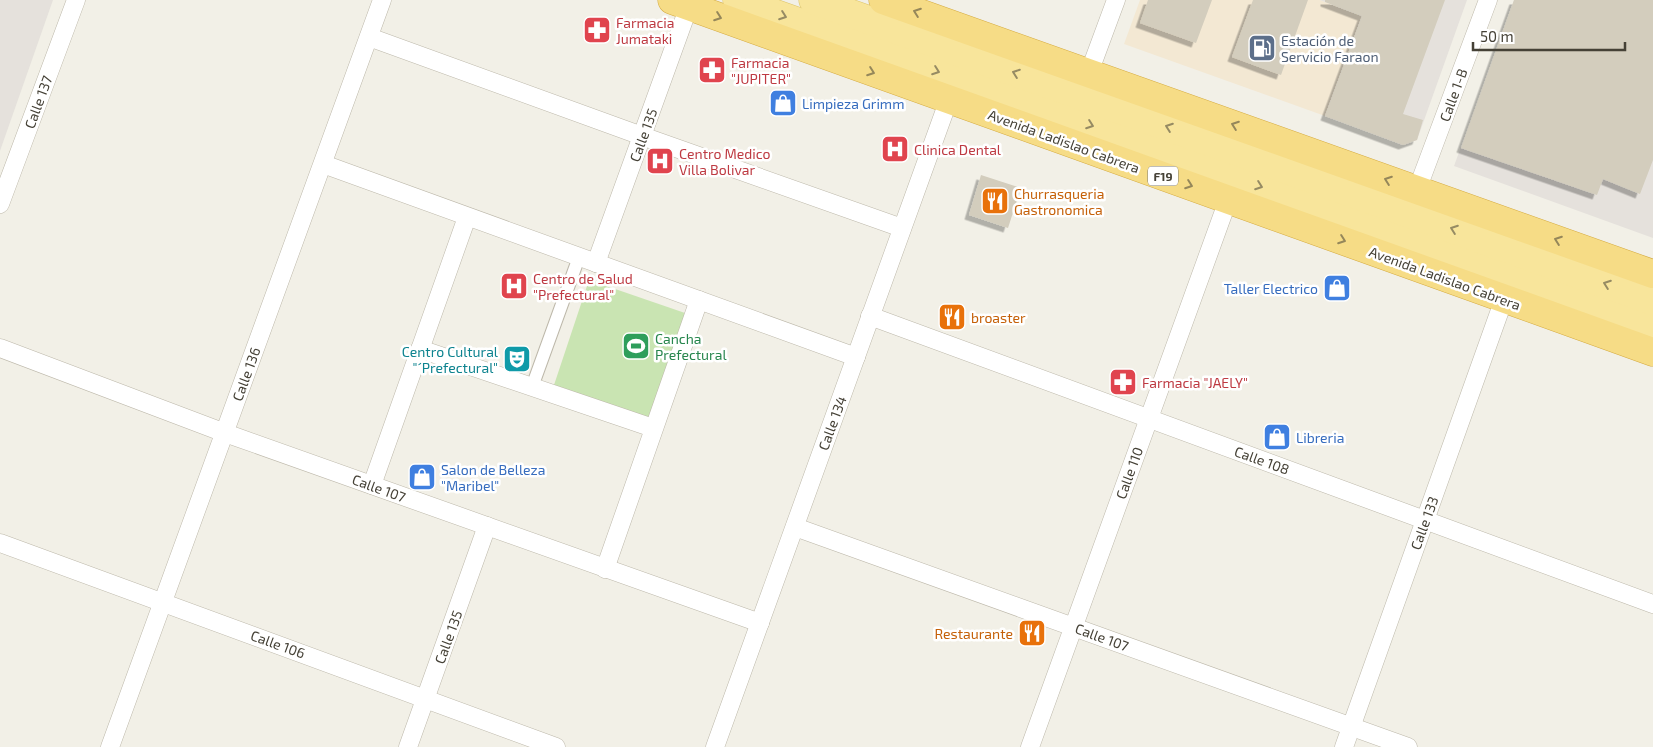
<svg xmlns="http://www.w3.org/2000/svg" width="1653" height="747" font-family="'Exo 2',sans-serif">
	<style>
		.commercial { fill: #f3e8d3 }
		.industrial { fill: #e5e1dc }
		.green { fill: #c9e4b2 }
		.building { fill: #d3cdbd; filter: url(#shadow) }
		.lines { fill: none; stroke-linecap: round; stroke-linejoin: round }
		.pedestrian-casing { stroke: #bdb8aa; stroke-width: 14 }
		.minor-casing { stroke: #bdb8aa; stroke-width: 19 }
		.primary-casing { stroke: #dcc46b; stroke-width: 29 }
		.trunk-casing { stroke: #d4aa40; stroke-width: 29 }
		.pedestrian { stroke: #fff; stroke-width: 12 }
		.minor { stroke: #fff; stroke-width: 18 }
		.primary { stroke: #f8e59b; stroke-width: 28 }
		.trunk { stroke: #f6dc86; stroke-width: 28 }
		.oneway { stroke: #95875a }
		.oneway2 { stroke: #968b63 }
		.labels { text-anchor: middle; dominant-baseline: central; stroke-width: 5; stroke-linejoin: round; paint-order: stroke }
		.shield { fill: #fff; stroke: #7d7a72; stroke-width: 1 }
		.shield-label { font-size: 12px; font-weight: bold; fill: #454136 }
		.health-label { font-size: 14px; fill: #be3a42; stroke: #fff; text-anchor: start }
		.service-label { font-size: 14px; fill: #4e5e75; stroke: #fff; text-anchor: start }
		.street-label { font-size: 14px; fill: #454136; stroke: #fff }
		.shop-label { font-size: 14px; fill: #366cbe; stroke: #fff; text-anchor: start }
		.food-label { font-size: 14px; fill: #c56008; stroke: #fff; text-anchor: start }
		.leisure-label { font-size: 14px; fill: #27864d; stroke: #fff; text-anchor: start }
		.culture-label { font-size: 14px; fill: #0d838f; stroke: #fff; text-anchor: end }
	</style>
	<defs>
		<filter id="shadow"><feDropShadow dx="-4.5" dy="4.5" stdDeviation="0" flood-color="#0004"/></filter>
	</defs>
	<rect width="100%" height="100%" fill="#f2f0e7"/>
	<polygon class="commercial" points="1140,0 1320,0 1362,16 1325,116 1124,44"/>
	<g class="industrial">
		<polygon points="0,0 53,0 0,151"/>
		<polygon points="1320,0 1467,0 1417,140 1403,145 1325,116 1362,16"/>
		<polygon points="1514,0 1653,0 1653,238 1454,166"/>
	</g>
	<polygon class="green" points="589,280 685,313 650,418 554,385"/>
	<g class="building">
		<polygon points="1148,0 1212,0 1196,43 1140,23"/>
		<polygon points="1253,0 1308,0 1281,75 1232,57"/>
		<polygon points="1325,0 1445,0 1403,114 1423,120 1417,140 1403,145 1325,116 1362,16 1325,2"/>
		<polygon points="1514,0 1653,0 1653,160 1640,194 1603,179 1597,195 1461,148"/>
		<polygon points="981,175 1021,188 1008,228 969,215"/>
	</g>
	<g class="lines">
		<g class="pedestrian-casing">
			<polyline id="pedestrian" points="532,387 579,257"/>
		</g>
		<g class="minor-casing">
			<g id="minor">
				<polyline points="369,37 642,136 902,228"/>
				<polyline points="1089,73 1116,0"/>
				<polyline points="323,164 856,357"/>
				<polyline points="1417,190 1488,0"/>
				<polyline points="0,204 76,0"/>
				<polyline points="596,263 689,6"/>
				<polyline points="870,316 1653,604"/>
				<polyline points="0,348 225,433 760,623"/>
				<polyline points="420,349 653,428"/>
				<polyline points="372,485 467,217"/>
				<polyline points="795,527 1408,747"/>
				<polyline points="0,543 556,747"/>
				<polyline points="605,569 699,300"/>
				<polyline points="110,747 382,0"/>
				<polyline points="408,747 487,526"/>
				<polyline points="715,747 949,99"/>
				<polyline points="1030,747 1228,200"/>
				<polyline points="1344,747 1504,299"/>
			</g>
		</g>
		<g class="primary-casing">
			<g id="primary">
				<polyline points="737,0 1653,326"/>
				<polyline points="813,0 1653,301"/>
			</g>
		</g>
		<g class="trunk-casing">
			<g id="trunk">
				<polyline points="672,0 1653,352"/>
				<polyline points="883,0 1653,274"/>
			</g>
		</g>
		<use href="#pedestrian" class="pedestrian"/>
		<use href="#minor" class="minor"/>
		<use href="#primary" class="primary"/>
		<use href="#trunk" class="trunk"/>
	</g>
	<defs><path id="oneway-chevron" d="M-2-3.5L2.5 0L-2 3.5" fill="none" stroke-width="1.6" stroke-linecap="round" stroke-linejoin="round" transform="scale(1.25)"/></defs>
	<g class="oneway">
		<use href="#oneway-chevron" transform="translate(917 12) rotate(-160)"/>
		<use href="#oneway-chevron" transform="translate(718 17) rotate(20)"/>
		<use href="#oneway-chevron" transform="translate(871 72) rotate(20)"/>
		<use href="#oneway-chevron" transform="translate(1235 125) rotate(-160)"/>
		<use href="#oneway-chevron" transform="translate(1388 180) rotate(-160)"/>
		<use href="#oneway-chevron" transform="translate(1189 185) rotate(20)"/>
		<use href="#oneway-chevron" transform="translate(1342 240) rotate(20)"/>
		<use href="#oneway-chevron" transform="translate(1558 240) rotate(-160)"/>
	</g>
	<g class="oneway2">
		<use href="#oneway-chevron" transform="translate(783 16) rotate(20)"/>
		<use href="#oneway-chevron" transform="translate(936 71) rotate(20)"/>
		<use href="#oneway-chevron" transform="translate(1016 73) rotate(-160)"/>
		<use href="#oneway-chevron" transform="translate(1090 125) rotate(20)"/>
		<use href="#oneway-chevron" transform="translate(1169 127) rotate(-160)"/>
		<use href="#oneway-chevron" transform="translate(1259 186) rotate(20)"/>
		<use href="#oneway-chevron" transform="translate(1454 229) rotate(-160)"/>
		<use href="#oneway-chevron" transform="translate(1607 284) rotate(-160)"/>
	</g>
	<defs>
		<g id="pharmacy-square" transform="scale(1.4375)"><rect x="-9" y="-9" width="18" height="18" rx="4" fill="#e0444e" stroke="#fff"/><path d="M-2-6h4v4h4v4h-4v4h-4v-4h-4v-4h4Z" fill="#fff"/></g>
		<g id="fuel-square" transform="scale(1.4375)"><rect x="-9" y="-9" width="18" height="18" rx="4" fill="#5c6f8a" stroke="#fff"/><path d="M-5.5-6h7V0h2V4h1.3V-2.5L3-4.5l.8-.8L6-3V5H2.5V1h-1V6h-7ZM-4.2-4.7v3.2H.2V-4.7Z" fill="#fff"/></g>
		<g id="shop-square" transform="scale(1.4375)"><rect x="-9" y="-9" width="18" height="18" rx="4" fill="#3f7fe0" stroke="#fff"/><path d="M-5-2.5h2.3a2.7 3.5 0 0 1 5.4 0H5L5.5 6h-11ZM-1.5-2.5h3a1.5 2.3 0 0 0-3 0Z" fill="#fff"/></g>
		<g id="hospital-square" transform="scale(1.4375)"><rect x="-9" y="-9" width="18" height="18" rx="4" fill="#e0444e" stroke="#fff"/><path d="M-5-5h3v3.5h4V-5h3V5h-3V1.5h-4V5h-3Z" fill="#fff"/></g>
		<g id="restaurant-square" transform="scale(1.4375)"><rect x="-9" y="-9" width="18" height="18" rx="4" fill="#e8710a" stroke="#fff"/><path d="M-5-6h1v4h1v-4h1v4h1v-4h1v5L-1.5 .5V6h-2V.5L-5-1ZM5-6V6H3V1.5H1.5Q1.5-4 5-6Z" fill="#fff"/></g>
		<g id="stadium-square" transform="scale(1.4375)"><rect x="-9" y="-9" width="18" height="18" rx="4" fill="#2e9e5b" stroke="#fff"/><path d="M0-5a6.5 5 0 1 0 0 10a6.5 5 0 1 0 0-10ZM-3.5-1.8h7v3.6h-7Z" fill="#fff"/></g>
		<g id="theatre-square" transform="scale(1.4375)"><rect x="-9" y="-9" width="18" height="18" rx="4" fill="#0f9aa8" stroke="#fff"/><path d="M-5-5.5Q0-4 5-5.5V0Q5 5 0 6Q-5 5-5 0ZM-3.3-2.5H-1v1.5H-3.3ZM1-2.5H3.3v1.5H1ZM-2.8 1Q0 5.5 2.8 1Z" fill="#fff"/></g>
	</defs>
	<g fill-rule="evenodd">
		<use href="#pharmacy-square" x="597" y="30"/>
		<use href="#fuel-square" x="1262" y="48"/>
		<use href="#pharmacy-square" x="712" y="70"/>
		<use href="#shop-square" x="783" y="103"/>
		<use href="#hospital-square" x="895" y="149"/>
		<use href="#hospital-square" x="660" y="161"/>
		<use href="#restaurant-square" x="995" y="201"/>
		<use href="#hospital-square" x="514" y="286"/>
		<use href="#shop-square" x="1337" y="288"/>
		<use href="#restaurant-square" x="952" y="317"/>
		<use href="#stadium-square" x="636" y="346"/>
		<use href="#theatre-square" x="517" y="359"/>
		<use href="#pharmacy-square" x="1123" y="382"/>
		<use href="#shop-square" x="1277" y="437"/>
		<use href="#shop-square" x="422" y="477"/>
		<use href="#restaurant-square" x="1032" y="633"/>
	</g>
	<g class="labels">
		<rect class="shield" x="1148" y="166.5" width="30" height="19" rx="4"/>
		<g class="shield-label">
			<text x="1163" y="176">F19</text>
		</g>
		<g class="health-label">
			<text x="616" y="22">Farmacia<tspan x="616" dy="16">Jumataki</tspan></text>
			<text x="731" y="62">Farmacia<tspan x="731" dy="16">"JUPITER"</tspan></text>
			<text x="914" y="149">Clinica Dental</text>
			<text x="679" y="153">Centro Medico<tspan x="679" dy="16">Villa Bolivar</tspan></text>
			<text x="533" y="278">Centro de Salud<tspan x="533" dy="16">"Prefectural"</tspan></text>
			<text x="1142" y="382">Farmacia "JAELY"</text>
		</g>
		<g class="service-label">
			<text x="1281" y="40">Estación de<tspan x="1281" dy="16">Servicio Faraon</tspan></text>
		</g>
		<g class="street-label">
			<text transform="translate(1453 95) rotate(-70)">Calle 1-B</text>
			<text transform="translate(38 102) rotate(-70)">Calle 137</text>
			<text transform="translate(643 135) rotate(-70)">Calle 135</text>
			<text transform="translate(1064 141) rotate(20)">Avenida Ladislao Cabrera</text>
			<text transform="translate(1445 278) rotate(20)">Avenida Ladislao Cabrera</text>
			<text transform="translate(246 374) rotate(-70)">Calle 136</text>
			<text transform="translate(832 423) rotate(-70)">Calle 134</text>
			<text transform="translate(1262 460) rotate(20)">Calle 108</text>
			<text transform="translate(1129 473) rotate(-70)">Calle 110</text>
			<text transform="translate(379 488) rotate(20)">Calle 107</text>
			<text transform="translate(1424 523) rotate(-70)">Calle 133</text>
			<text transform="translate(448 637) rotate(-70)">Calle 135</text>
			<text transform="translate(1102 637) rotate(20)">Calle 107</text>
			<text transform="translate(278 644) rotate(20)">Calle 106</text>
		</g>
		<g class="shop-label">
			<text x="802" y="103">Limpieza Grimm</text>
			<text x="1318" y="288" text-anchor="end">Taller Electrico</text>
			<text x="1296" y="437">Libreria</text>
			<text x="441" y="469">Salon de Belleza<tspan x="441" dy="16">"Maribel"</tspan></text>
		</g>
		<g class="food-label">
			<text x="1014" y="193">Churrasqueria<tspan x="1014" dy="16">Gastronomica</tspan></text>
			<text x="971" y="317">broaster</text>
			<text x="1013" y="633" text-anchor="end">Restaurante</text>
		</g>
		<g class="leisure-label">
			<text x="655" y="338">Cancha<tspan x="655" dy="16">Prefectural</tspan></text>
		</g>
		<g class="culture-label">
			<text x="498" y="351">Centro Cultural<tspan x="498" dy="16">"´Prefectural"</tspan></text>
		</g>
	</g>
	<path d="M1473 42v8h152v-8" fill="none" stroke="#454136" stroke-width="2.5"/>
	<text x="1480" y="42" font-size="15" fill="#454136" stroke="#ffffff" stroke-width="4" paint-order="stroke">50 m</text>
</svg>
